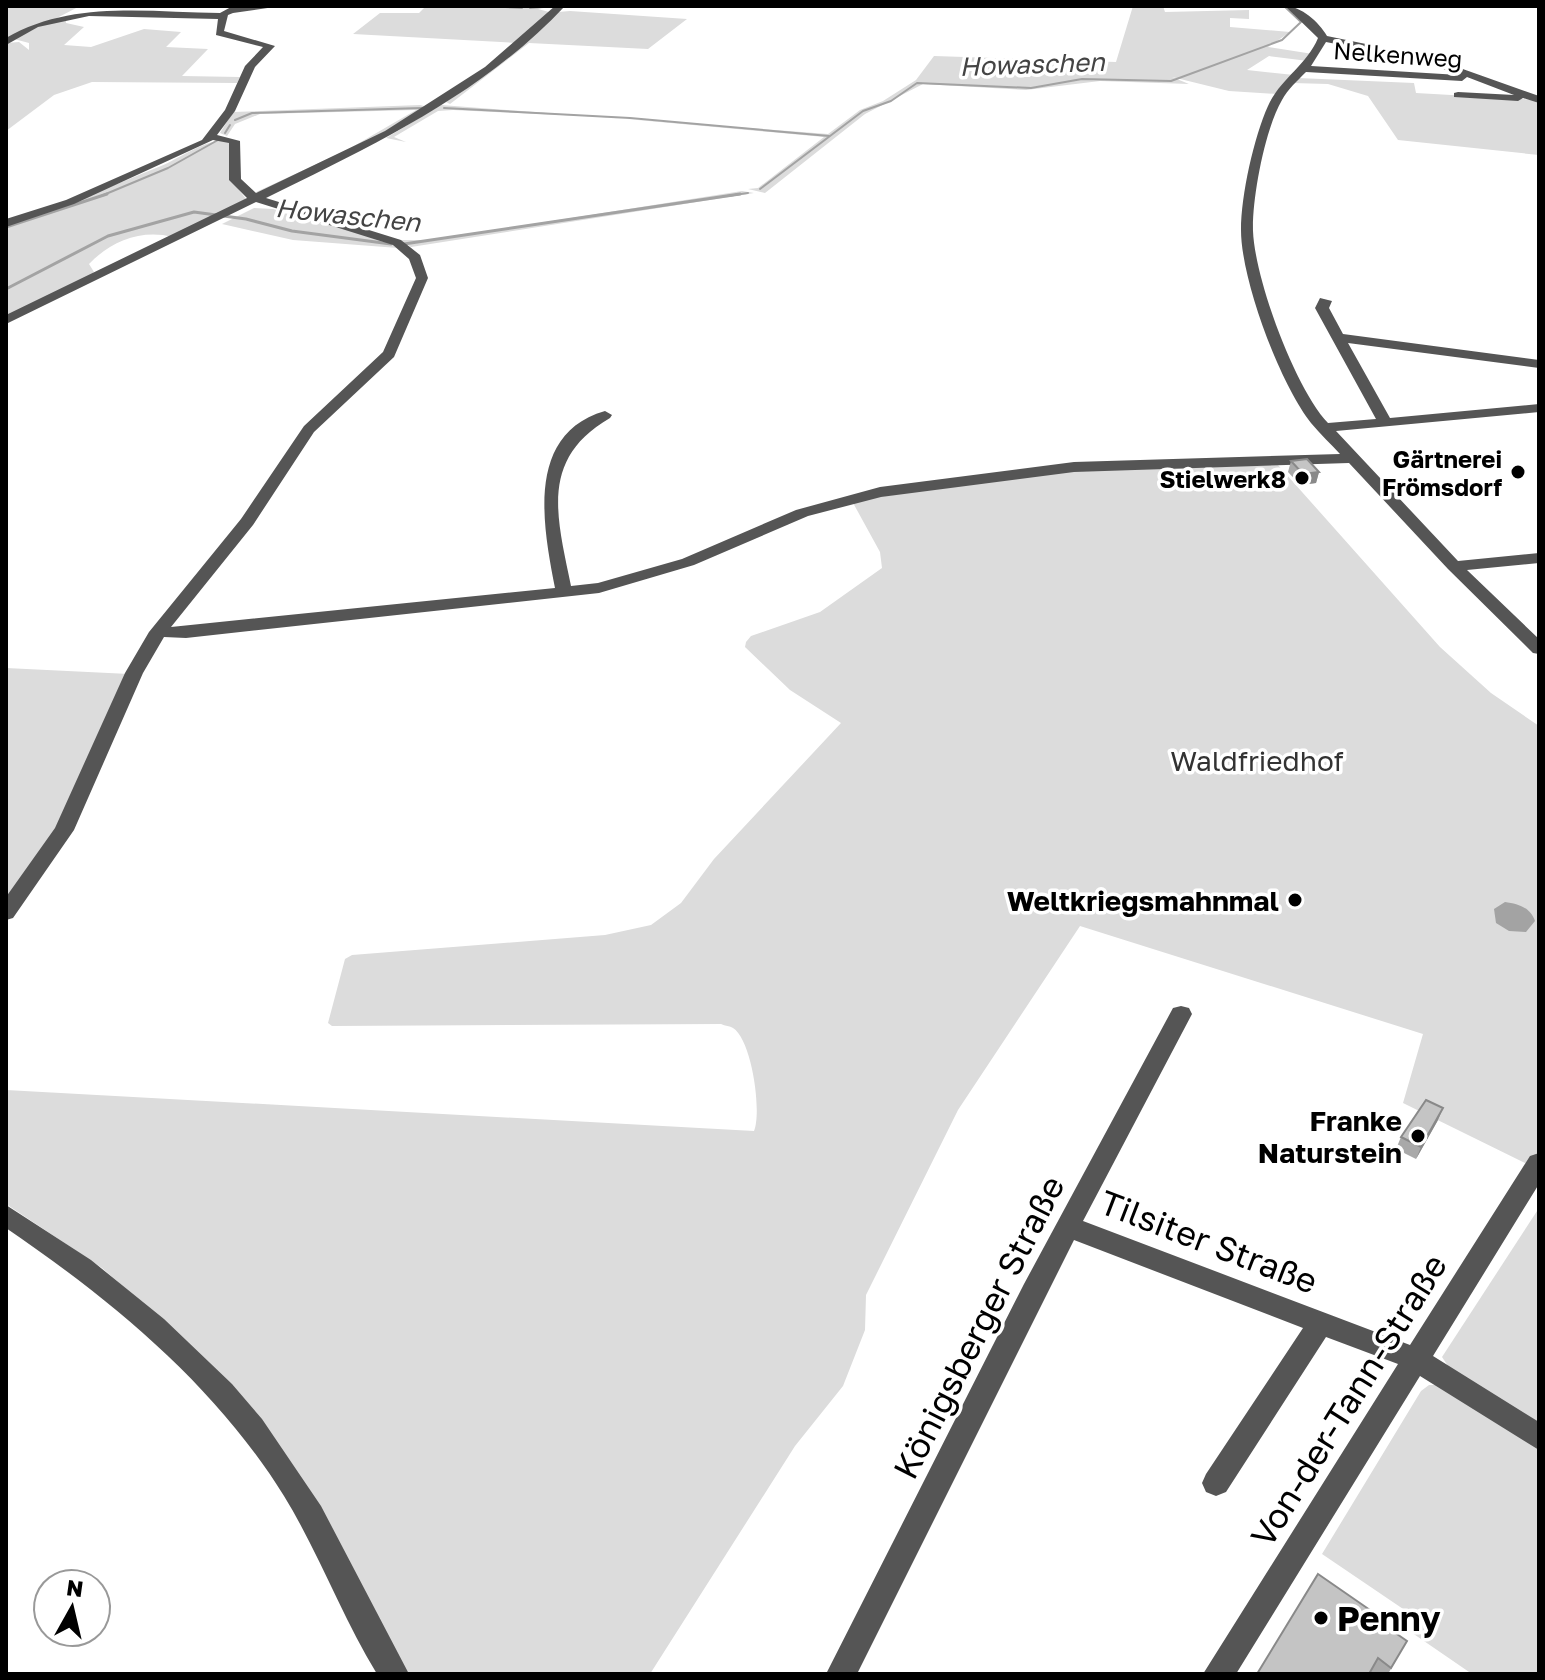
<svg xmlns="http://www.w3.org/2000/svg" width="1545" height="1680" font-family="'Golos Text',sans-serif">
	<style>
		.green { fill: #dcdcdc }
		.water { fill: #a3a3a3 }
		.lines { fill: none; stroke-linecap: round; stroke-linejoin: round }
		.stream-far1 { stroke: #a3a3a3; stroke-width: 2 }
		.stream { stroke: #a3a3a3; stroke-width: 3 }
		.minor { fill: #555; fill-rule: evenodd }
		.wall { fill: #a9a9a9 }
		.shaded-wall { fill: #898989 }
		.building { fill: #c4c4c4; stroke: #898989; stroke-width: 2 }
		.poi-dot { fill: #000; stroke: #fff; stroke-width: 3 }
		.labels { text-anchor: middle; dominant-baseline: central; stroke-width: 7; stroke-linejoin: round; paint-order: stroke }
		.far-street-label { font-size: 24px; fill: #000; stroke: #fff }
		.far-poi-label { font-size: 24px; font-weight: bold; fill: #000; stroke: #fff; text-anchor: end }
		.far-water-label { font-size: 26px; font-style: italic; fill: #444; stroke: #fff }
		.park-label { font-size: 28px; fill: #333; stroke: #fff }
		.poi-label { font-size: 28px; font-weight: bold; fill: #000; stroke: #fff; text-anchor: end }
		.near-street-label { font-size: 34px; fill: #000; stroke: #fff }
		.near-poi-label { font-size: 34px; font-weight: bold; fill: #000; stroke: #fff; text-anchor: start }
	</style>
	<rect width="100%" height="100%" fill="#fff"/>
	<g class="green">
		<polygon points="6,6 80,6 55,19 66,19 66,23 84,27 64,45 91,47 144,29 181,32 166,47 208,49 182,76 240,77 237,83 92,82 54,95 6,131 6,43 19,42 29,50 29,43 14,39 33,26 6,42"/>
		<polygon points="426,6 555,6 538,9 549,12 517,43 353,34 380,13 419,13"/>
		<polygon points="1133,6 1163,6 1165,12 1249,10 1249,19 1230,18 1230,27 1290,32 1268,47 1313,54 1308,61 1269,56 1247,70 1294,75 1277,94 1229,91 1172,77 1189,84 1100,81 1026,90 923,84 865,114 765,193 748,189 758,188 824,137 605,117 453,110 438,111 394,137 406,142 386,138 441,105 828,134 860,110 883,101 916,80 934,56 1116,62"/>
		<polygon points="570,11 687,19 648,49 529,43 450,104 446,102 509,58 558,12"/>
		<polygon points="1298,78 1414,83 1416,93 1537,100 1539,155 1398,140 1368,96 1328,84 1292,83"/>
		<polygon points="420,105 428,107 370,140 269,190 254,193 347,150 416,110 260,114 235,124 227,136 220,133 233,112"/>
		<path d="M229,140L233,182L246,199L173,237C141,229 111,241 89,264L94,272L89,276L6,316V224C59,208 110,187 161,166C184,156 205,139 229,140Z"/>
		<polygon points="742,191 754,193 411,247 401,240 432,240"/>
		<polygon points="254,208 273,209 388,240 398,248 293,240 222,224"/>
		<path d="M1278,465L1440,647L1491,693L1539,726V1170L1403,1103L1423,1034L1080,926L958,1110L866,1295L865,1330L843,1386L795,1446L650,1674H407L313,1502L142,1303L102,1268L6,1204V1090L754,1131C762,1112 752,1040 733,1028C730,1026 725,1026 721,1024L332,1026L328,1023L345,959L352,955L605,935L651,925L681,903L714,859L841,723L790,690L745,647L746,642L751,636L820,612L882,568L880,552L852,501L1060,470Z"/>
		<polygon points="6,668 129,674 60,827 6,905"/>
		<polygon points="1539,1208 1539,1431 1452,1372 1442,1357"/>
		<polygon points="1429,1385 1444,1385 1539,1443 1539,1674 1472,1674 1405,1628 1412,1615 1322,1554 1421,1391"/>
	</g>
	<path class="water" d="M1505,902C1518,904 1530,907 1535,921L1526,932L1509,931L1496,923L1494,909Z"/>
	<g class="lines">
		<g class="stream-far1">
			<polyline points="441,6 484,6"/>
			<polyline points="486,6 522,8"/>
			<polyline points="530,8 552,6"/>
			<polyline points="444,108 630,118 829,136"/>
			<polyline points="235,120 252,113 422,108"/>
			<polyline points="225,133 230,125"/>
			<polyline points="760,189 863,111 891,101 917,83 1031,88 1082,79 1171,81 1282,40 1301,22 1284,6"/>
			<polyline points="101,196 168,168 218,140"/>
			<polyline points="727,196 748,193"/>
		</g>
		<g class="stream">
			<polyline points="6,227 107,194"/>
			<polyline points="404,244 740,194"/>
			<polyline points="6,289 108,236 194,212 246,219 292,231 391,244"/>
		</g>
		<g class="minor">
			<path d="M281,6L233,13L228,15L224,31L275,46L255,67L235,111L217,135L240,141L241,179L256,193L385,131L485,67L555,6H565C483,94 372,146 266,198L401,240L420,255L428,278L394,357L314,432L253,525L171,627L555,588C543,526 525,434 605,411L612,415L610,418C539,459 557,517 571,586L598,583L682,559L796,510L880,487L1074,462L1340,454C1331,444 1320,434 1311,423C1280,384 1241,280 1241,230C1241,195 1254,137 1268,106C1280,79 1307,65 1318,38L1285,6C1301,6 1319,22 1327,36L1429,57L1539,96V103L1523,98L1518,101L1454,97V93L1458,92L1514,95L1467,77L1462,81L1306,72C1297,81 1288,89 1282,100C1265,129 1252,198 1253,231C1255,280 1295,388 1328,423L1376,419L1315,308L1320,298L1332,301L1329,308L1343,334L1539,360V368L1348,343L1390,418L1539,404V412L1336,431L1458,561L1539,553V563L1467,570L1539,639V654L1533,653L1448,569L1349,463L1074,472L881,497L808,516L694,565L599,593L186,638L164,637L143,673L74,830L13,918L6,920V897L55,828L125,673L149,632L241,519L304,426L383,352L416,278L409,259L393,245L256,202L6,324V315L247,198L229,180V143L213,140L74,204L6,227V219L66,200L202,140L225,110L245,66L263,47L216,35L218,19L89,16L38,27L6,45V38C71,0 147,12 220,13L231,7ZM1326,42L1422,61L1459,75L1311,66Z"/>
			<polygon points="1181,1006 1189,1008 1192,1014 1083,1221 1410,1345 1530,1156 1539,1153 1539,1184 1433,1356 1539,1422 1539,1450 1420,1376 1236,1674 1203,1674 1398,1364 1326,1337 1226,1492 1216,1496 1206,1492 1202,1483 1206,1474 1303,1328 1074,1240 857,1674 826,1674 1024,1284 1173,1008"/>
			<path d="M6,1205L91,1260L164,1319L232,1384L262,1419L321,1506L409,1674H377C342,1617 319,1553 284,1496C215,1385 113,1301 6,1228Z"/>
		</g>
	</g>
	<g class="wall">
		<polygon points="1291,461 1319,472 1316,483 1300,485 1288,472"/>
		<polygon points="1438,1120 1416,1159 1396,1149 1401,1137"/>
		<polygon points="1394,1632 1407,1641 1388,1674 1257,1674"/>
	</g>
	<g class="shaded-wall">
		<polygon points="1319,472 1316,483 1300,485 1303,474"/>
		<polygon points="1443,1108 1438,1120 1416,1159 1421,1147"/>
	</g>
	<g class="building">
		<polygon points="1307,459 1319,472 1303,474 1291,461"/>
		<polygon points="1426,1100 1443,1108 1421,1147 1401,1137"/>
		<polygon points="1318,1574 1396,1628 1394,1632 1407,1641 1391,1668 1378,1658 1369,1674 1257,1674"/>
	</g>
	<g class="poi-dot">
		<circle cx="1518" cy="472" r="8"/>
		<circle cx="1302" cy="478" r="8"/>
		<circle cx="1295" cy="900" r="8"/>
		<circle cx="1418" cy="1136" r="8"/>
		<circle cx="1321" cy="1618" r="8"/>
	</g>
	<g class="labels">
		<g class="far-street-label">
			<text transform="translate(1398 54) rotate(4)">Nelkenweg</text>
		</g>
		<g class="far-poi-label">
			<text x="1502" y="458">Gärtnerei<tspan x="1502" dy="28">Frömsdorf</tspan></text>
			<text x="1286" y="478">Stielwerk8</text>
		</g>
		<g class="far-water-label">
			<text transform="translate(1032 64) rotate(-2)">Howaschen</text>
			<text transform="translate(348 215) rotate(6)">Howaschen</text>
		</g>
		<g class="park-label">
			<text x="1257" y="760">Waldfriedhof</text>
		</g>
		<g class="poi-label">
			<text x="1279" y="900">Weltkriegsmahnmal</text>
			<text x="1402" y="1120">Franke<tspan x="1402" dy="32">Naturstein</tspan></text>
		</g>
		<g class="near-street-label">
			<text transform="translate(1209 1241) rotate(21)">Tilsiter Straße</text>
			<text transform="translate(978 1327) rotate(-63)">Königsberger Straße</text>
			<text transform="translate(1348 1400) rotate(-58)">Von-der-Tann-Straße</text>
		</g>
		<g class="near-poi-label">
			<text x="1337" y="1618">Penny</text>
		</g>
	</g>
	<rect width="1545" height="1680" fill="none" stroke="#000000" stroke-width="16"/>
	<g transform="translate(72 1608) rotate(8)"><circle r="38" fill="#ffffff" stroke="#999999" stroke-width="2"/>
	<path d="M0-6L14 30L0 20L-14 30Z" fill="#000000"/>
	<text y="-12" font-size="22" font-weight="bold" text-anchor="middle" fill="#000000">N</text>
	</g>
</svg>
